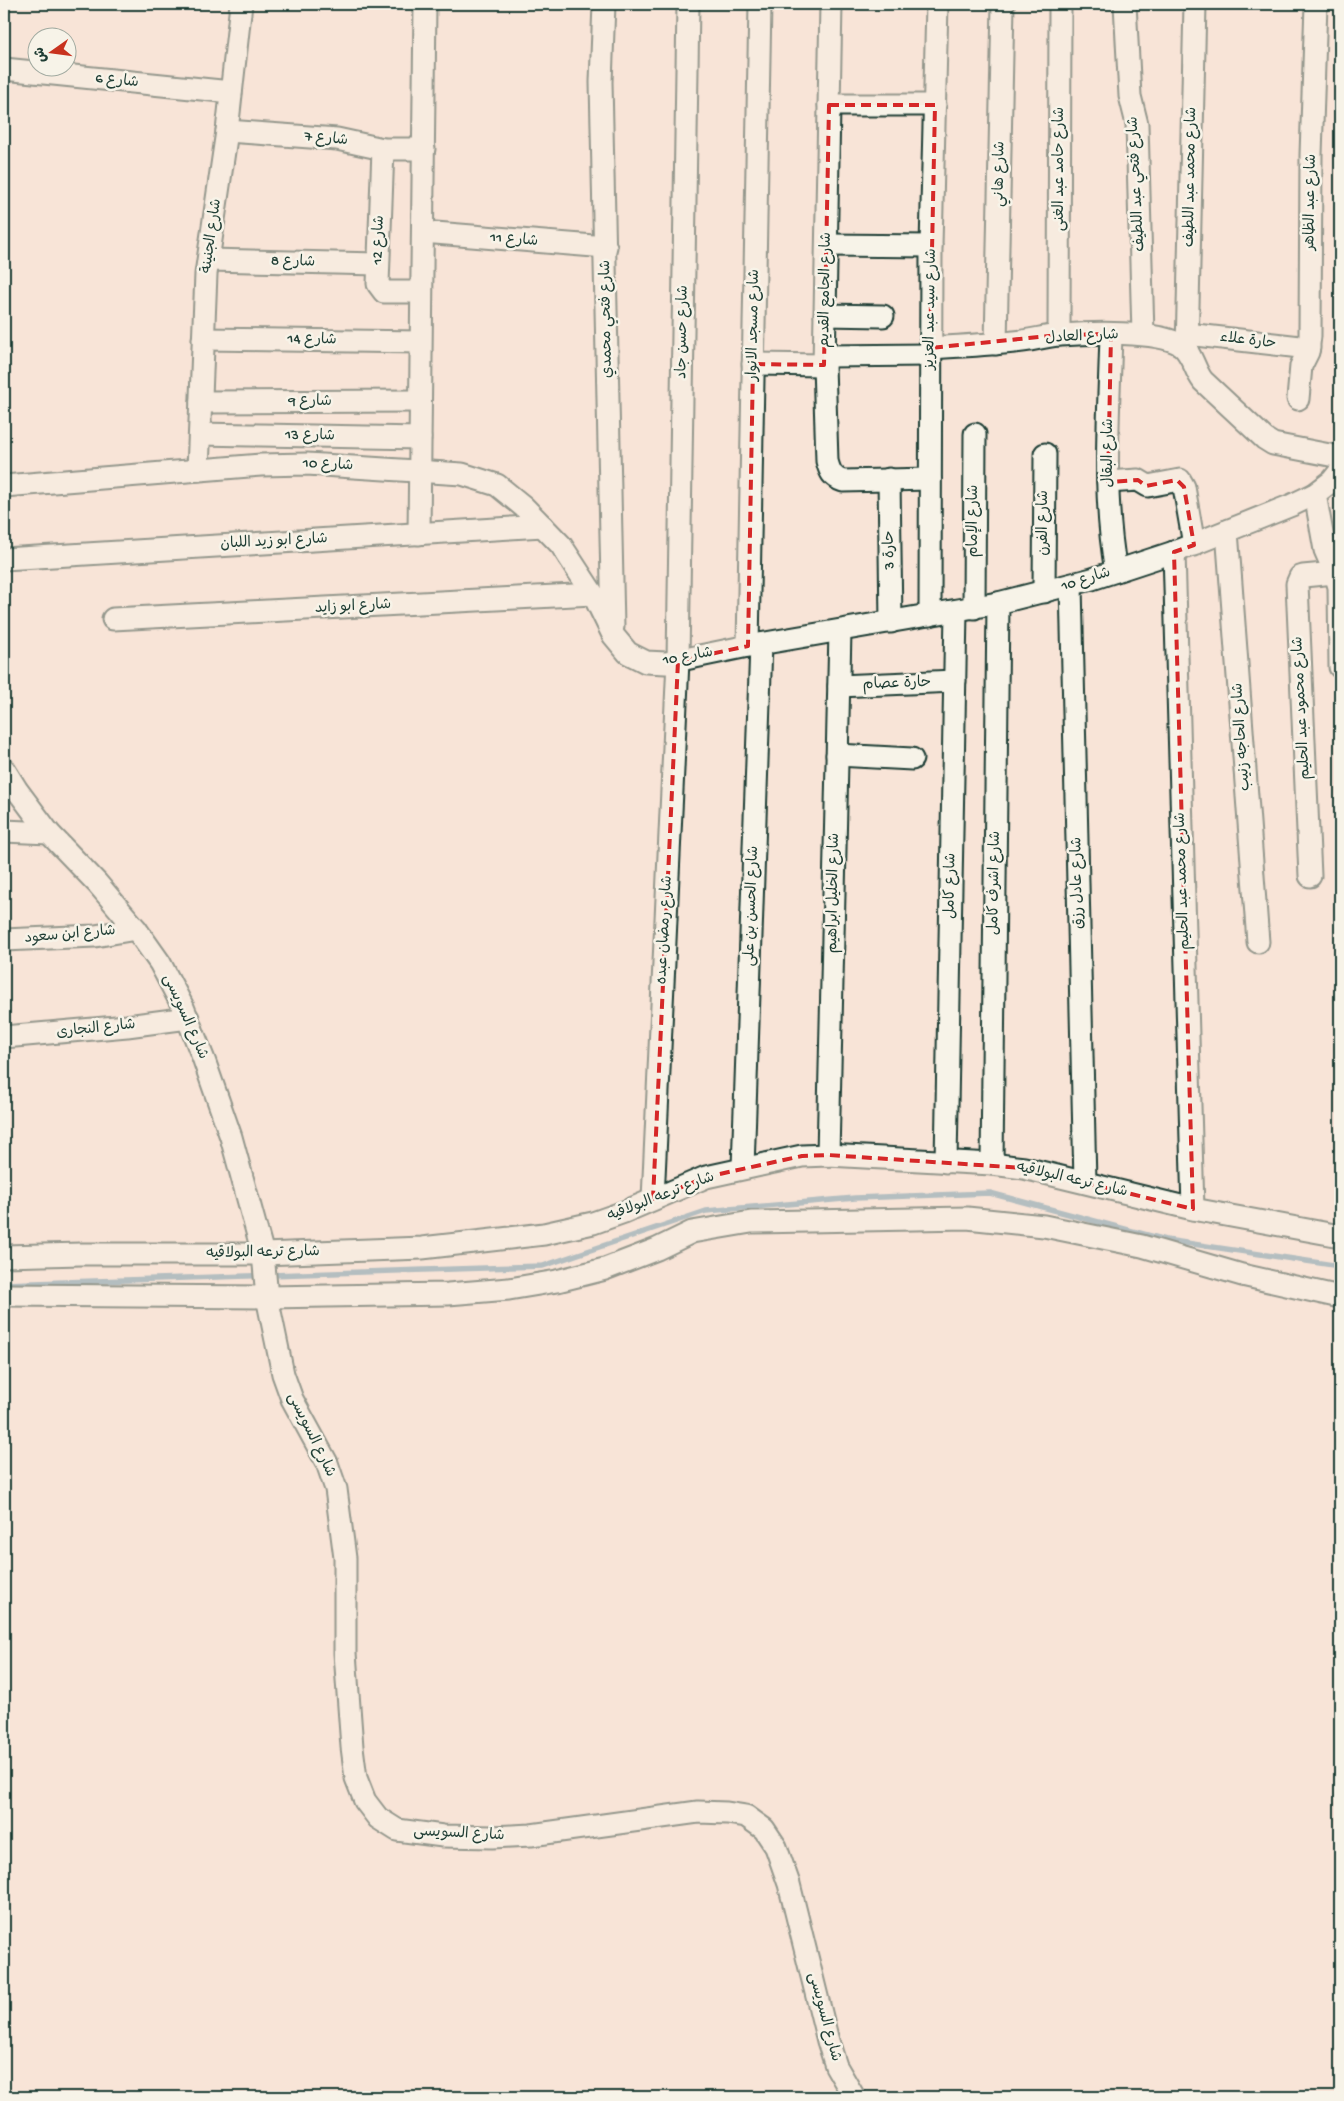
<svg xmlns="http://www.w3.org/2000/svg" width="1344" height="2101" font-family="'Gochi Hand','Playpen Sans Arabic',sans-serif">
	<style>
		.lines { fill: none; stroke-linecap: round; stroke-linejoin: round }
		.stream { stroke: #6290a4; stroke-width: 5.5 }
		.minor-casing { stroke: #1f3d34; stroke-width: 25 }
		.minor { stroke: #f7f3e8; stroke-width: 21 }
		.marked { fill: none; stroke: #d62828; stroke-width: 4; stroke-dasharray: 10 6; stroke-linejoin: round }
		.labels { text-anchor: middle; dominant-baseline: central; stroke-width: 5; stroke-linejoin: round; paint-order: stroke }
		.street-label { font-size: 15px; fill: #1f3d34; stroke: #f7f3e8 }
	</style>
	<rect width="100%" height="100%" fill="#f8e4d7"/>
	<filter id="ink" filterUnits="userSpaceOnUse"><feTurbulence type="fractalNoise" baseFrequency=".02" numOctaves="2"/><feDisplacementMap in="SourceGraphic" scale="10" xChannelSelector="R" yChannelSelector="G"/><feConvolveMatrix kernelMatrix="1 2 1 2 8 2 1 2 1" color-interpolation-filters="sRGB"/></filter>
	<g filter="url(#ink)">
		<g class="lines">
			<polyline class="stream" points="4,1284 543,1266 706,1211 855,1198 990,1193 1166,1240 1340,1266"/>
			<g class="minor-casing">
				<g id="minor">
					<polyline points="604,4 601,82 613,627"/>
					<path d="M831,4L824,365L827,461C830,472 832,477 843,481L930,479"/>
					<polyline points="1125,4 1130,96 1137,124 1143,334"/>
					<polyline points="4,69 231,92"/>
					<polyline points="829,105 935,105"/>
					<polyline points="227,131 337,139 383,149 424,149"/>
					<polyline points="383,149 378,284 384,292 421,292"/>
					<polyline points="423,232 606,247"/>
					<polyline points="827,245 931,246"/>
					<polyline points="209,260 378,264"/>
					<polyline points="825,315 883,316"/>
					<path d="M1111,334C1109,413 1102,494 1116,571"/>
					<polyline points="1187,334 1309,348"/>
					<polyline points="1059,335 1060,4"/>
					<polyline points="203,339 420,342"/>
					<polyline points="996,344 1003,4"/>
					<path d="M930,348C958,346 986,345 1014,342C1030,341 1045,336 1060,335C1088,333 1158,330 1181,345C1193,354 1194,370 1203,381L1265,439L1273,444L1340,457"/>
					<polyline points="1187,350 1195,4"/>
					<polyline points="825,356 930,355"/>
					<polyline points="753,364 824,365"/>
					<polyline points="1298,399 1301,366 1308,352 1310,336 1311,155 1316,4"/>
					<polyline points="201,402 419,401"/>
					<polyline points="200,434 420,438"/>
					<polyline points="198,470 206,274 227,131 241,4"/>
					<polyline points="889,479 891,622"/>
					<polyline points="1108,482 1138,480 1148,486 1180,480 1184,487 1194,545"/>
					<polyline points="4,486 261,465 307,464 462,474 497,485 524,507 561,545 593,594 613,635 628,653 646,662 666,663 748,646 998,603 1092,579 1174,552 1292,505 1315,494 1332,481 1340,471"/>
					<polyline points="1315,494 1325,550 1335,573 1339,587 1340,667"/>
					<polyline points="1227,531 1258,942"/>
					<polyline points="419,534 425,4"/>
					<polyline points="1174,552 1193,1209"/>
					<polyline points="4,559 543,526"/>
					<polyline points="1071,585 1085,1182"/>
					<polyline points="1044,592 1045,454"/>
					<polyline points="974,608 975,434"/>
					<polyline points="930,615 931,246 937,4"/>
					<polyline points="113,619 593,594"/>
					<polyline points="748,646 760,4"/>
					<polyline points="839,686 955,681"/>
					<polyline points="837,755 912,759"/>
					<polyline points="4,769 17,790 49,833 97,883 136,929 160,963 183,1007 204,1060 231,1137 263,1254 267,1297 283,1374 292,1399 327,1463 336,1489 345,1558 345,1653 352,1747 356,1778 365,1801 378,1818 397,1830 443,1836 492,1837 531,1835 698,1812 727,1813 746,1816 764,1829 776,1847 789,1884 828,2041 836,2066 854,2097"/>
					<polyline points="4,831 49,833"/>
					<polyline points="1310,876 1297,584 1300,577 1303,576 1335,573"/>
					<polyline points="4,940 95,936 136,929"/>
					<polyline points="4,1037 127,1026 188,1018"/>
					<polyline points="828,1155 840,631"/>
					<polyline points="946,1162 956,611"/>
					<polyline points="992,1164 998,603"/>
					<polyline points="743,1168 761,644"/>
					<polyline points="653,1199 678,661 688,4"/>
					<polyline points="4,1256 81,1254 263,1254 422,1248 544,1234 593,1223 624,1212 706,1177 802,1156 828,1155 992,1164 1024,1168 1193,1209 1340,1236"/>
					<polyline points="4,1295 267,1297 448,1294 509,1289 557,1281 605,1269 657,1249 692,1232 751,1222 967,1218 1044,1226 1142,1246 1242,1275 1340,1297"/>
				</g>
			</g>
			<use href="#minor" class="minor"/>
		</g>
	</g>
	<path d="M0 0H1344V2101H0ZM829,105H935L930,348L1059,335L1111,334L1108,482L1138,480L1146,486L1177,480L1184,487L1194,545L1174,552L1193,1209L1024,1168L828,1155L802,1156L706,1177L653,1199L678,661L748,646L753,364L824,365Z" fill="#f8e4d7" fill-opacity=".55" fill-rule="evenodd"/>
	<path class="marked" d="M829,105H935L930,348L1059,335L1111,334L1108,482L1138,480L1146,486L1177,480L1184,487L1194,545L1174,552L1193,1209L1024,1168L828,1155L802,1156L706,1177L653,1199L678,661L748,646L753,364L824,365Z"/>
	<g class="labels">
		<g class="street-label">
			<text transform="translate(117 81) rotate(6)">شارع 6</text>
			<text transform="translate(326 139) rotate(6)">شارع 7</text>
			<text transform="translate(1060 169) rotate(-90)">شارع حامد عبد الغنى</text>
			<text transform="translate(1000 174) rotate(-89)">شارع هاني</text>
			<text transform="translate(1191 177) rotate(-89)">شارع محمد عبد اللطيف</text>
			<text transform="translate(1137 184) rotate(-93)">شارع فتحي عبد اللطيف</text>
			<text transform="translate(1311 202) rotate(-89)">شارع عبد الظاهر</text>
			<text transform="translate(212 236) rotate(-82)">شارع الجنينة</text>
			<text transform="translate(379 240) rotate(-88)">شارع 12</text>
			<text transform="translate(514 240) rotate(5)">شارع 11</text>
			<text transform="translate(293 262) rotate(2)">شارع 8</text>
			<text transform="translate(826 290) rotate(-89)">شارع الجامع القديم</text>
			<text transform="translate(931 309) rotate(-89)">شارع سيد عبد العزيز</text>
			<text transform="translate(607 319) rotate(-91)">شارع فتحي محمدي</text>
			<text transform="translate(754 325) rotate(-89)">شارع مسجد الانوار</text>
			<text transform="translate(683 332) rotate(-89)">شارع حسن جاد</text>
			<text transform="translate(1082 337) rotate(-3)">شارع العادل</text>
			<text transform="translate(312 340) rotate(1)">شارع 14</text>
			<text transform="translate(1248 341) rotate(7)">حارة علاء</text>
			<text x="310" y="402">شارع 9</text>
			<text transform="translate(310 436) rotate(1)">شارع 13</text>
			<text transform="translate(1109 453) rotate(-90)">شارع البقال</text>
			<text transform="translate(328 465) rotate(3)">شارع 10</text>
			<text transform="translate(974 521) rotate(-90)">شارع الإمام</text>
			<text transform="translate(1044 523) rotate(-90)">شارع الفرن</text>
			<text transform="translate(274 542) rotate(-3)">شارع ابو زيد اللبان</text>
			<text transform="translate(890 550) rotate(-91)">حارة 3</text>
			<text transform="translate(1086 580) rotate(-17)">شارع 10</text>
			<text transform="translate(353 607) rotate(-3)">شارع ابو زايد</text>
			<text transform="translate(688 657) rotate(-10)">شارع 10</text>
			<text transform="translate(897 684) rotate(-2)">حارة عصام</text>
			<text transform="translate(1302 708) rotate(-93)">شارع محمود عبد الحليم</text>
			<text transform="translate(1242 737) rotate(-94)">شارع الحاجه زنيب</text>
			<text transform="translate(1183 881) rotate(-92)">شارع محمد عبد الحليم</text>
			<text transform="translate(995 883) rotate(-89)">شارع اشرف كامل</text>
			<text transform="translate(1078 883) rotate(-91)">شارع عادل رزق</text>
			<text transform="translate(951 886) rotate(-89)">شارع كامل</text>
			<text transform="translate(834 893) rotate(-89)">شارع الخليل ابراهيم</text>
			<text transform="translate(752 906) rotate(-88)">شارع الحسن بن على</text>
			<text transform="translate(665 930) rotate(-87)">شارع رمضان عبده</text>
			<text transform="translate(70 935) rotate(-5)">شارع ابن سعود</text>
			<text transform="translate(185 1017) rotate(66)">شارع السويسى</text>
			<text transform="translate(96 1029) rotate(-6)">شارع النجارى</text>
			<text transform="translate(1072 1180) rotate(13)">شارع ترعه البولاقيه</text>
			<text transform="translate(661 1197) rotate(-21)">شارع ترعه البولاقيه</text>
			<text transform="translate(263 1253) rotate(-1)">شارع ترعه البولاقيه</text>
			<text transform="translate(311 1435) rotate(64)">شارع السويسى</text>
			<text transform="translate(459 1834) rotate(3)">شارع السويسى</text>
			<text transform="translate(824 2017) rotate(75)">شارع السويسى</text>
		</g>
	</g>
	<rect width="1344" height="2101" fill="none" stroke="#f7f3e8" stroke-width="20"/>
	<rect x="10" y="10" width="1324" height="2081" fill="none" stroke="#1f3d34" stroke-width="2" filter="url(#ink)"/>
	<g transform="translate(52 52) rotate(256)"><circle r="24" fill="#f7f3e8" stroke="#a1aaa0"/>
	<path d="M0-4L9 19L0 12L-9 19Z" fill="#c8321e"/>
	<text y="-8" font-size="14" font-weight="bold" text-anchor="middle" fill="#1f3d34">ش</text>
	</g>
</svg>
